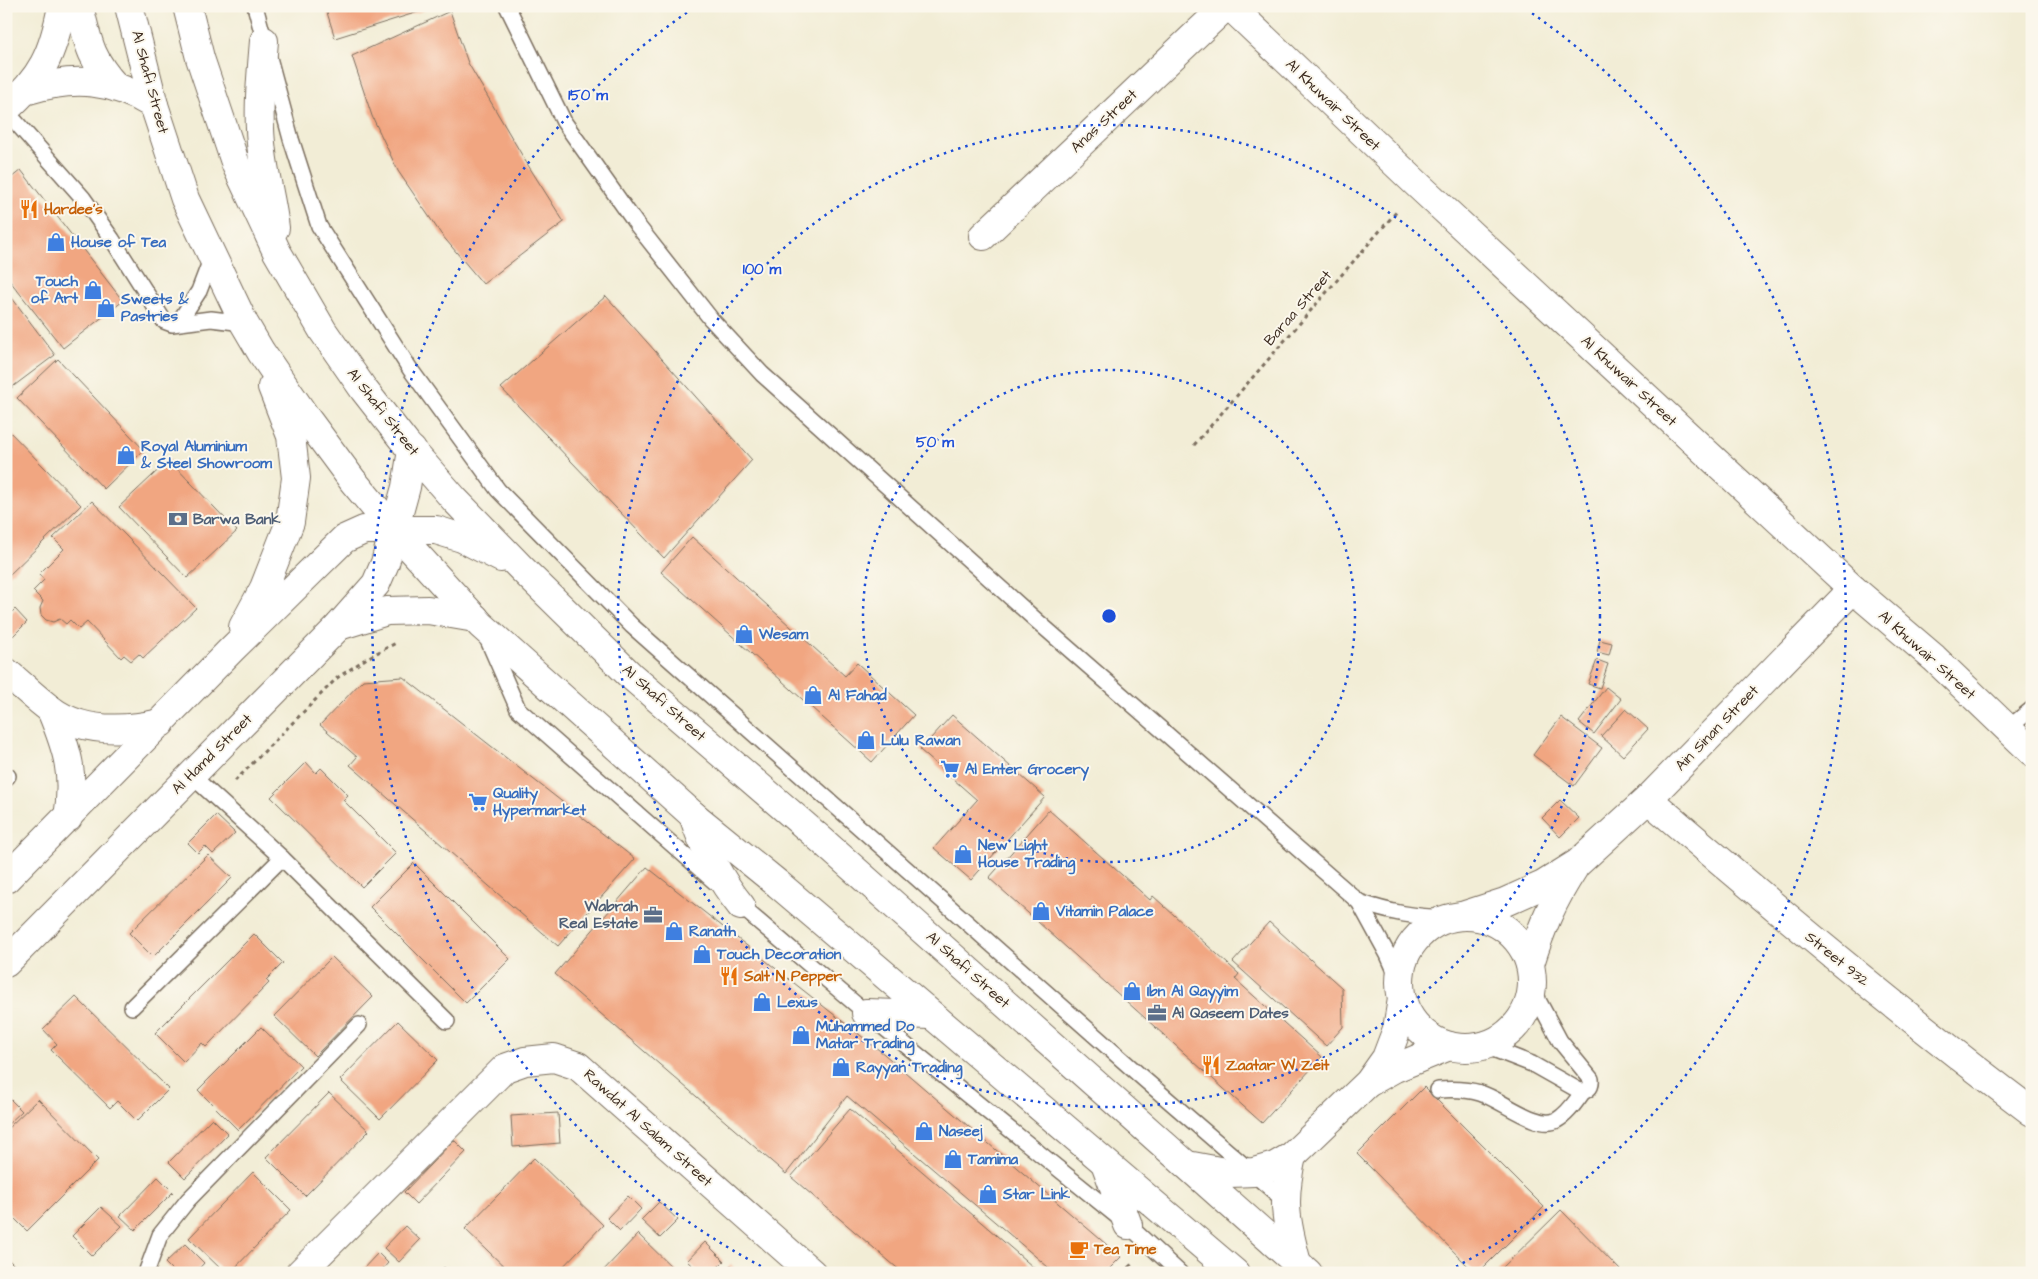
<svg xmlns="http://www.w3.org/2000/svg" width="2038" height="1279" font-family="'Architects Daughter',sans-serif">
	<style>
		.building { fill: #f1a681 }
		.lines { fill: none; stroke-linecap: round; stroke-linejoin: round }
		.lane-casing { stroke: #7b6e5e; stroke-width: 18 }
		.street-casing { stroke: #7b6e5e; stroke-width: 30 }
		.secondary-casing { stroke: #7b6e5e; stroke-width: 30 }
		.path { stroke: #7b6e5e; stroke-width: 3; stroke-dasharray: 4 4; stroke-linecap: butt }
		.lane { stroke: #fff; stroke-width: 15 }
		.street { stroke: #fff; stroke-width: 28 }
		.secondary { stroke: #fff; stroke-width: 28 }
		.ring { fill: none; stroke: #1d4ed8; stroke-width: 2.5; stroke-dasharray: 2.5 5 }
		.labels { text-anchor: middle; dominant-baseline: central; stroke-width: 4; stroke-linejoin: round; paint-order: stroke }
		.street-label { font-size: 15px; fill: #3b2a1e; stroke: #fbf7ec }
		.food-label { font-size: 15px; font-weight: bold; fill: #c56008; stroke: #fbf7ec; text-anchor: start }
		.shop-label { font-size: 15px; font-weight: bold; fill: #366cbe; stroke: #fbf7ec; text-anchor: start }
		.service-label { font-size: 15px; font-weight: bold; fill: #4e5e75; stroke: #fbf7ec; text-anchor: start }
		.centre { fill: #1d4ed8; stroke: #fbf7ec; stroke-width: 2.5 }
		.ring-label { font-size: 15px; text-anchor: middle; font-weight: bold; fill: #1d4ed8; stroke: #fbf7ec; stroke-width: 4; stroke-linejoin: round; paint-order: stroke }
	</style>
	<rect width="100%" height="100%" fill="#fbf7ec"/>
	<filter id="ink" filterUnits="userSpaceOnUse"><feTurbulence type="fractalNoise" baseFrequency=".02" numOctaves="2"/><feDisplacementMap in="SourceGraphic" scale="10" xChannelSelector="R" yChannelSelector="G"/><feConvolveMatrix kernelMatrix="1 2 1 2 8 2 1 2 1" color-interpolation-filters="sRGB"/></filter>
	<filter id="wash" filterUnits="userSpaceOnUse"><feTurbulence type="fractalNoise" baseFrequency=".0096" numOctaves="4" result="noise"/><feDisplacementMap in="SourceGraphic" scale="20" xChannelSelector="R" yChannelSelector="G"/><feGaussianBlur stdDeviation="1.12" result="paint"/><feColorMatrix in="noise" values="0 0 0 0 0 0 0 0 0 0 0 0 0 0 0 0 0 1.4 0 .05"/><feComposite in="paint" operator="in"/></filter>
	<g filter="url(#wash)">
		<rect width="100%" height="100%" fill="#f2edd6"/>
		<g id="blocks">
			<g class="building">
				<polygon points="325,6 434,6 434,7 335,38"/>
				<polygon points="450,11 468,63 526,162 564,222 483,284 441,234 398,171 372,116 352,56"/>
				<polygon points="21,170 123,301 63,348 6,276 6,182"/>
				<polygon points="6,290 55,355 7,391 6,390"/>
				<polygon points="606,296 752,460 664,558 501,388"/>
				<polygon points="58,359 144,450 104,489 17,398"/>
				<polygon points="6,428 81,505 6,578"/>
				<polygon points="169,460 237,531 187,578 119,507"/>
				<polygon points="92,501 196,608 143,658 139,654 131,661 124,655 121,658 87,622 79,629 70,620 66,624 60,619 53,622 46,620 41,615 40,608 43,601 33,591 44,580 39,574 64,549 53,538"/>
				<polygon points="692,537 845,676 857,663 914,715 872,762 661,572"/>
				<polygon points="15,609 27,622 13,636 6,629 6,618"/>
				<polygon points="1600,640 1612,643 1609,655 1597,652"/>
				<polygon points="1597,660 1608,664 1600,688 1588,684"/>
				<polygon points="403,677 635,859 558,946 350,765 357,757 320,725 363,680"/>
				<polygon points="1606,687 1621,699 1594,734 1579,722"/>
				<polygon points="1626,709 1648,729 1623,756 1601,736"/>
				<polygon points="952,715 1045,797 971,880 934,848 977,800 920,750"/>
				<polygon points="1561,717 1602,748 1574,786 1533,755"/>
				<polygon points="306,762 316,773 321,768 348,795 343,800 396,853 362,887 271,797"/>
				<polygon points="1560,800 1579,818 1560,837 1542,818"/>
				<polygon points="1049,810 1150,900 1153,896 1239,974 1235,979 1322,1057 1262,1123 989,878"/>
				<polygon points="216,815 235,833 213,854 205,846 198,853 188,843"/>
				<polygon points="208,855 232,878 153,957 129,933"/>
				<polygon points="414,863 510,959 466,1003 370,907"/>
				<polygon points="647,867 884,1054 1121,1257 1105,1273 1055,1273 847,1096 786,1174 555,974"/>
				<polygon points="1269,922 1342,988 1343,1027 1326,1046 1233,962"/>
				<polygon points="254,934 283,963 266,980 269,983 206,1047 202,1043 184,1062 155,1033"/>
				<polygon points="332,957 373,997 315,1056 274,1016"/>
				<polygon points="76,997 169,1089 137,1121 117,1101 110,1108 51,1050 57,1044 43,1029"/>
				<polygon points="398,1021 438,1060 380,1119 340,1080"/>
				<polygon points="261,1027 301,1066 238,1130 198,1090"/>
				<polygon points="1424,1087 1544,1207 1478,1273 1475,1273 1357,1154"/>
				<polygon points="329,1093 369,1131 305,1196 266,1157"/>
				<polygon points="6,1095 22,1111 6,1126"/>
				<polygon points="38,1099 98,1160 27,1231 6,1210 6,1130"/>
				<polygon points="850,1109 1040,1273 903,1273 791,1177"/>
				<polygon points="558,1113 560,1143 513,1147 511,1116"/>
				<polygon points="212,1118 228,1134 185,1178 169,1162"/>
				<polygon points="454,1140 466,1152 416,1204 404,1192"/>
				<polygon points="534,1158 603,1225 557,1273 511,1273 465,1229"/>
				<polygon points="253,1172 291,1210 230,1273 225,1273 189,1238"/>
				<polygon points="158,1177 173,1192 135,1230 120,1216"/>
				<polygon points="628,1196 641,1209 620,1231 607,1218"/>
				<polygon points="659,1202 678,1220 660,1238 641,1220"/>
				<polygon points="101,1207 122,1226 92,1256 72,1236"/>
				<polygon points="1561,1210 1623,1273 1497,1273"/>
				<polygon points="405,1226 420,1240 399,1262 384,1248"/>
				<polygon points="638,1234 678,1273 601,1273"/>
				<polygon points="705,1242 724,1261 712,1273 700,1273 687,1261"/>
				<polygon points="185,1244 204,1263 195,1273 175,1273 165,1263"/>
				<polygon points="378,1253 388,1263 379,1273 359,1273"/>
				<polygon points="6,1257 14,1265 7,1273 6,1273"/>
				<polygon points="731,1265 739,1273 723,1273"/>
				<polygon points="444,1267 450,1273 439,1273"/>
			</g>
		</g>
	</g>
	<g filter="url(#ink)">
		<use href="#blocks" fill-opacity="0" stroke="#7b6e5e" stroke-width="1"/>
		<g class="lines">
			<g class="lane-casing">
				<g id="lane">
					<polyline points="255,6 291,139 319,226 410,369 498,490 632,626 1145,1080 1285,1201"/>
					<polyline points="507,6 564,122 637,225 711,319 762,374 1037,621 1359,902 1388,955 1400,982"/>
					<polyline points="6,111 83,198 112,239 164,321 172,324 211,319 244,323"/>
					<polyline points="179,322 199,291 212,257"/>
					<polyline points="487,638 518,709 715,882"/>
					<polyline points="2007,729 2032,709"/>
					<polyline points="191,775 282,858 447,1021"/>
					<polyline points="6,778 8,776"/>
					<path d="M1359,902C1391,913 1415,917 1448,918"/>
					<polyline points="737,903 866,1013 1128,1225 1180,1273"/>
					<polyline points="132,1007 282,858"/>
					<path d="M1483,1045L1532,1064L1578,1090C1587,1093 1592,1088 1591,1079L1560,1041L1539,1002L1532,981"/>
					<path d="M1438,1090C1453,1089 1466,1089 1480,1093C1501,1099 1538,1131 1557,1120C1568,1114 1576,1101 1583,1092"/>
					<polyline points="146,1273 160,1235 188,1200 359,1025"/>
				</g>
			</g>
			<g class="street-casing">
				<g id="street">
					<path d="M79,6C88,42 90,59 116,87"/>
					<polyline points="1230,6 1419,186 1853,589 1934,658 2032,752"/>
					<path d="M28,90C75,76 112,79 154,105"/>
					<path d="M6,109C42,77 53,54 62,6"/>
					<polyline points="983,236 1226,6"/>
					<path d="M6,672C21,684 35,698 50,709C81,733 125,731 161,723"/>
					<path d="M51,710C68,751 75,774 68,818"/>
					<path d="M1648,799C1774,907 1900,1013 2032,1112"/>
					<polyline points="1465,915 1505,902 1543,885 1578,863 1648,799 1853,589"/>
					<circle cx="1466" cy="982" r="66"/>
					<path d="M1530,964C1541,928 1553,900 1574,868"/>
					<polyline points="1370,1082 1395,1068 1449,1046"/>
					<path d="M1292,1156C1282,1200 1285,1219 1297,1263"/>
					<polyline points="1187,1165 1230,1173 1254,1172 1275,1166 1292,1156 1369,1082 1386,1058 1397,1029 1402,999"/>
					<polyline points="300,1273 505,1068 525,1061 554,1058 578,1066 812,1273"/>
				</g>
			</g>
			<g class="secondary-casing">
				<g id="secondary">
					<polyline points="129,6 154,105 185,199 244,323 261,352 307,419 353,481 394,530 481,625 693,815 778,884 1235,1273"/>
					<polyline points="187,6 200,58 236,165 277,252 323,331 364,390 407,445 455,500 522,569 630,675 818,837 1308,1273"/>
					<path d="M264,41C261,78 257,115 262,152C265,178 272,202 275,228"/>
					<polyline points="339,626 387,611 428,610 475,618"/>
					<polyline points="243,627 264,588 290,522 296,478 291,436 272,387"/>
					<path d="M693,815C704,849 719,879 741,906"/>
					<polyline points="6,879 232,649 344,539 364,530 436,530 462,538 501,558"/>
					<polyline points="6,963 339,626 376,584 385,563 406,487 412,450"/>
					<polyline points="866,1013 931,1015"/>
					<polyline points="1105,1163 1128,1225"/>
				</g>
			</g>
			<g class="path">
				<polyline points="1194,445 1398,210"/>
				<polyline points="235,781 337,678 367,658 396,643"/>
				<polyline points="1123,1273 1133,1263"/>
			</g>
			<use href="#lane" class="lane"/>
			<use href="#street" class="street"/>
			<use href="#secondary" class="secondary"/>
		</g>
	</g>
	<g class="ring">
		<circle cx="1109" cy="616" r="246"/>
		<circle cx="1109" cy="616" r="491"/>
		<path d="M774 1273A737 737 0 0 1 692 9M1526 9A737 737 0 0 1 1444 1273"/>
	</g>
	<defs>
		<g id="restaurant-bare" transform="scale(1.5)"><path d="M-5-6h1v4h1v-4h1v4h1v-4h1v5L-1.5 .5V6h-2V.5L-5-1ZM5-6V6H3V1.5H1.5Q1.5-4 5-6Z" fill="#e8710a" stroke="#fbf7ec" stroke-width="2.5" paint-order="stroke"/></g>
		<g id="shop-bare" transform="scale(1.5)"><path d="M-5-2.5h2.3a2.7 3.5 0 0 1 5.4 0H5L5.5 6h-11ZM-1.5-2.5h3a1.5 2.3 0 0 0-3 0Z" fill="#3f7fe0" stroke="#fbf7ec" stroke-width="2.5" paint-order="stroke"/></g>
		<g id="bank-bare" transform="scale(1.5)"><path d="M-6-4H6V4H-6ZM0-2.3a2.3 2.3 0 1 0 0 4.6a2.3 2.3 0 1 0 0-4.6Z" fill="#5c6f8a" stroke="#fbf7ec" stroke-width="2.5" paint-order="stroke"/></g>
		<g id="supermarket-bare" transform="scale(1.5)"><path d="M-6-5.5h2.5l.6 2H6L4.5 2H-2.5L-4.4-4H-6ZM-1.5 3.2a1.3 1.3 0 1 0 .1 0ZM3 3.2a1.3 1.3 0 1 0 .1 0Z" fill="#3f7fe0" stroke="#fbf7ec" stroke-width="2.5" paint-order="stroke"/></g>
		<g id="office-bare" transform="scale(1.5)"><path d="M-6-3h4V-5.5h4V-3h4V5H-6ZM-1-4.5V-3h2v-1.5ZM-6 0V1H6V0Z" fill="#5c6f8a" stroke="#fbf7ec" stroke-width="2.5" paint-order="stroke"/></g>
		<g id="cafe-bare" transform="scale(1.5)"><path d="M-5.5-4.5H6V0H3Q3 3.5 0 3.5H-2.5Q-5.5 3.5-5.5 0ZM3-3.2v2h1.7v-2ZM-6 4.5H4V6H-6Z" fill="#e8710a" stroke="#fbf7ec" stroke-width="2.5" paint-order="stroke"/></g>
	</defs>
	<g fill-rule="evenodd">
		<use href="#restaurant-bare" x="29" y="209"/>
		<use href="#shop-bare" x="56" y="242"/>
		<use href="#shop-bare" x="93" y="290"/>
		<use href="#shop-bare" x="106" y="308"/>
		<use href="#shop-bare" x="126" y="455"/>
		<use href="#bank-bare" x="178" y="519"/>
		<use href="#shop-bare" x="744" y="634"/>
		<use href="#shop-bare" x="813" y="695"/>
		<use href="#shop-bare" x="866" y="740"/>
		<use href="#supermarket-bare" x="950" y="769"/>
		<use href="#supermarket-bare" x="478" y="802"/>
		<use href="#shop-bare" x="963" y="854"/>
		<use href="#shop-bare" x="1041" y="911"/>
		<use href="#office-bare" x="653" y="915"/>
		<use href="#shop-bare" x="674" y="931"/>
		<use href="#shop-bare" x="702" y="954"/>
		<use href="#restaurant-bare" x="729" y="976"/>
		<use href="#shop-bare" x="1132" y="991"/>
		<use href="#shop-bare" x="762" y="1002"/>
		<use href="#office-bare" x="1157" y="1013"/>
		<use href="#shop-bare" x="801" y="1035"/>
		<use href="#restaurant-bare" x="1211" y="1065"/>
		<use href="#shop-bare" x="841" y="1067"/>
		<use href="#shop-bare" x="924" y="1131"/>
		<use href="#shop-bare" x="953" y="1159"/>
		<use href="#shop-bare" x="988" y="1194"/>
		<use href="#cafe-bare" x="1079" y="1249"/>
	</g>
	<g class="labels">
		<g class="street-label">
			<text transform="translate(150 82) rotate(75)">Al Shafi Street</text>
			<text transform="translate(1333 105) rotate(44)">Al Khuwair Street</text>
			<text transform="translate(1104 121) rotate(-43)">Anas Street</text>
			<text transform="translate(1298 308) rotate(-49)">Baraa Street</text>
			<text transform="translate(1629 381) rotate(43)">Al Khuwair Street</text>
			<text transform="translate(383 412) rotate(52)">Al Shafi Street</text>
			<text transform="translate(1927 655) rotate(42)">Al Khuwair Street</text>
			<text transform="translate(664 703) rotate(42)">Al Shafi Street</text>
			<text transform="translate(1717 728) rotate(-46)">Ain Sinan Street</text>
			<text transform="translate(212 754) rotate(-45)">Al Hamd Street</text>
			<text transform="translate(1837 959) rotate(39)">Street 932</text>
			<text transform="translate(968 970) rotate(42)">Al Shafi Street</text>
			<text transform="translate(648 1128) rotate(42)">Rawdat Al Salam Street</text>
		</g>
		<g class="food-label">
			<text x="44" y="209">Hardee's</text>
			<text x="744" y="976">Salt N Pepper</text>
			<text x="1226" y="1065">Zaatar W Zeit</text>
			<text x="1094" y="1249">Tea Time</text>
		</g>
		<g class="shop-label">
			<text x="71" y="242">House of Tea</text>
			<text x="78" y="281" text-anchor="end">Touch<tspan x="78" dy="17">of Art</tspan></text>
			<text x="121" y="299">Sweets &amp;<tspan x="121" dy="17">Pastries</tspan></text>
			<text x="141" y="446">Royal Aluminium<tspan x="141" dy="17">&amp; Steel Showroom</tspan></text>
			<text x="759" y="634">Wesam</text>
			<text x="828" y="695">Al Fahad</text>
			<text x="881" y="740">Lulu Rawan</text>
			<text x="965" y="769">Al Enter Grocery</text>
			<text x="493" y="793">Quality<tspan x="493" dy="17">Hypermarket</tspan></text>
			<text x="978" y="845">New Light<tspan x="978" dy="17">House Trading</tspan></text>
			<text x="1056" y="911">Vitamin Palace</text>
			<text x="689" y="931">Ranath</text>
			<text x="717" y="954">Touch Decoration</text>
			<text x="1147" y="991">Ibn Al Qayyim</text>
			<text x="777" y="1002">Lexus</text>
			<text x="816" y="1026">Muhammed Do<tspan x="816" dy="17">Matar Trading</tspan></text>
			<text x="856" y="1067">Rayyan Trading</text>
			<text x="939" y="1131">Naseej</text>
			<text x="968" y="1159">Tamima</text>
			<text x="1003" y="1194">Star Link</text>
		</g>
		<g class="service-label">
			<text x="193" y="519">Barwa Bank</text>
			<text x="638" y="906" text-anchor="end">Wabrah<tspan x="638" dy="17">Real Estate</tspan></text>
			<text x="1172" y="1013">Al Qaseem Dates</text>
		</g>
	</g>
	<circle cx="1109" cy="616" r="8" class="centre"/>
	<g class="ring-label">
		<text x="588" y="100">150 m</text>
		<text x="762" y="274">100 m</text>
		<text x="935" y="447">50 m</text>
	</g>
	<rect width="2038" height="1279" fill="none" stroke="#fbf7ec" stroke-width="25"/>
</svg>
